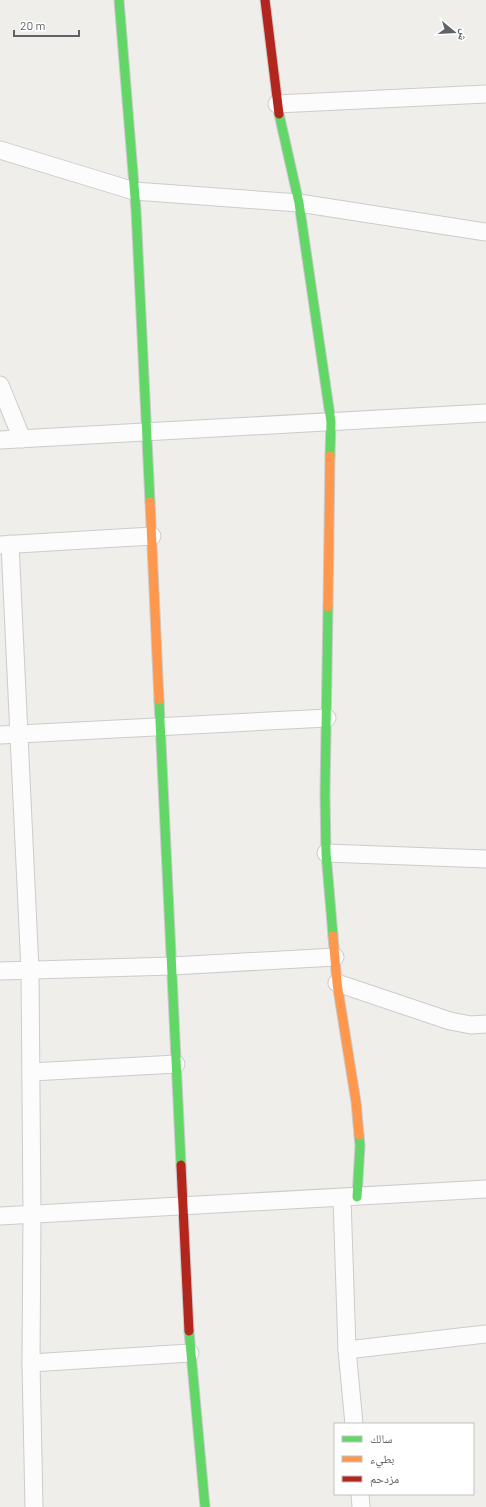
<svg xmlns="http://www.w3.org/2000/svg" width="486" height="1507" font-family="Barlow,'Noto Naskh Arabic',sans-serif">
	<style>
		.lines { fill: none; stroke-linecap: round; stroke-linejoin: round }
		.street-casing { stroke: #cbcccc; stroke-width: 19 }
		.fast-casing { stroke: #cacacb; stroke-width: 11 }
		.slow-casing { stroke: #cacacb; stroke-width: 11 }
		.jam-casing { stroke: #cacacb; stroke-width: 11 }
		.street { stroke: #fdfcfc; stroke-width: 17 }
		.fast { stroke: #63d668; stroke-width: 9 }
		.slow { stroke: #ff974d; stroke-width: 9 }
		.jam { stroke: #b3261e; stroke-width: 9 }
	</style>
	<rect width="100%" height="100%" fill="#efeeea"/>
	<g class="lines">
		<g class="street-casing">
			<g id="street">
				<polyline points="277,104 486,94"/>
				<polyline points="0,150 134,191 299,203 486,232"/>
				<polyline points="0,385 22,439"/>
				<polyline points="0,440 486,413"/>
				<polyline points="10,544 30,970 32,1214 31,1363 34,1507"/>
				<polyline points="0,545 152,536"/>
				<polyline points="0,735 327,718"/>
				<polyline points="326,853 486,859"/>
				<polyline points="0,971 172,966 335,957"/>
				<polyline points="337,983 450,1021 471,1025 486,1024"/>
				<polyline points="32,1072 176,1064"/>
				<polyline points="342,1198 347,1350 354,1424"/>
				<polyline points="0,1216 486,1189"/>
				<polyline points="347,1350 486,1334"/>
				<polyline points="31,1363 190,1353"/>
				<polyline points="360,1494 361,1507"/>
			</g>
		</g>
		<g class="fast-casing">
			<g id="fast">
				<polyline points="119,0 136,210 150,502"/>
				<polyline points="279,114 299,203 331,422 330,456"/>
				<polyline points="328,607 325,794 326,853 333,936"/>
				<polyline points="159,700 181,1165"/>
				<polyline points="357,1197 360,1146 359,1135"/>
				<polyline points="189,1331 205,1507"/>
			</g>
		</g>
		<g class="slow-casing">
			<g id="slow">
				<polyline points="150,502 159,700"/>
				<polyline points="328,607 330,456"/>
				<polyline points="333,936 337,983 356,1102 359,1135"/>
			</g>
		</g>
		<g class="jam-casing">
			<g id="jam">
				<polyline points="265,0 279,114"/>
				<polyline points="181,1165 189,1331"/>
			</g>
		</g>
		<use href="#street" class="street"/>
		<use href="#fast" class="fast"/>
		<use href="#slow" class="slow"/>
		<use href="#jam" class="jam"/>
	</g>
	<rect x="334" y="1423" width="140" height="72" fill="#ffffff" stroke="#bfc1c3"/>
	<rect x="342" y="1436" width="20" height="6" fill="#63d668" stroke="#bfc1c3"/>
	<text x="370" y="1443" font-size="12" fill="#5f6368">سالك</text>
	<rect x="342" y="1456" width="20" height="6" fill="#ff974d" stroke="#bfc1c3"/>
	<text x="370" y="1463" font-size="12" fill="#5f6368">بطيء</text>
	<rect x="342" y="1476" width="20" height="6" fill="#b3261e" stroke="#bfc1c3"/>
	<text x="370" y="1483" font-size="12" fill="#5f6368">مزدحم</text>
	<g transform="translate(454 32) rotate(108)" stroke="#ffffff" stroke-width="3" paint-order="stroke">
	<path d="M0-3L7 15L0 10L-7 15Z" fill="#5f6368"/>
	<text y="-6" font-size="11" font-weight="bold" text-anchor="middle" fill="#5f6368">ش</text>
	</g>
	<path d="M14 30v6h65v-6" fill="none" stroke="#5f6368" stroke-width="2"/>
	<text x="20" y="30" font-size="12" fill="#5f6368" stroke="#ffffff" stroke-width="3" paint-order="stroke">20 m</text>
</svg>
